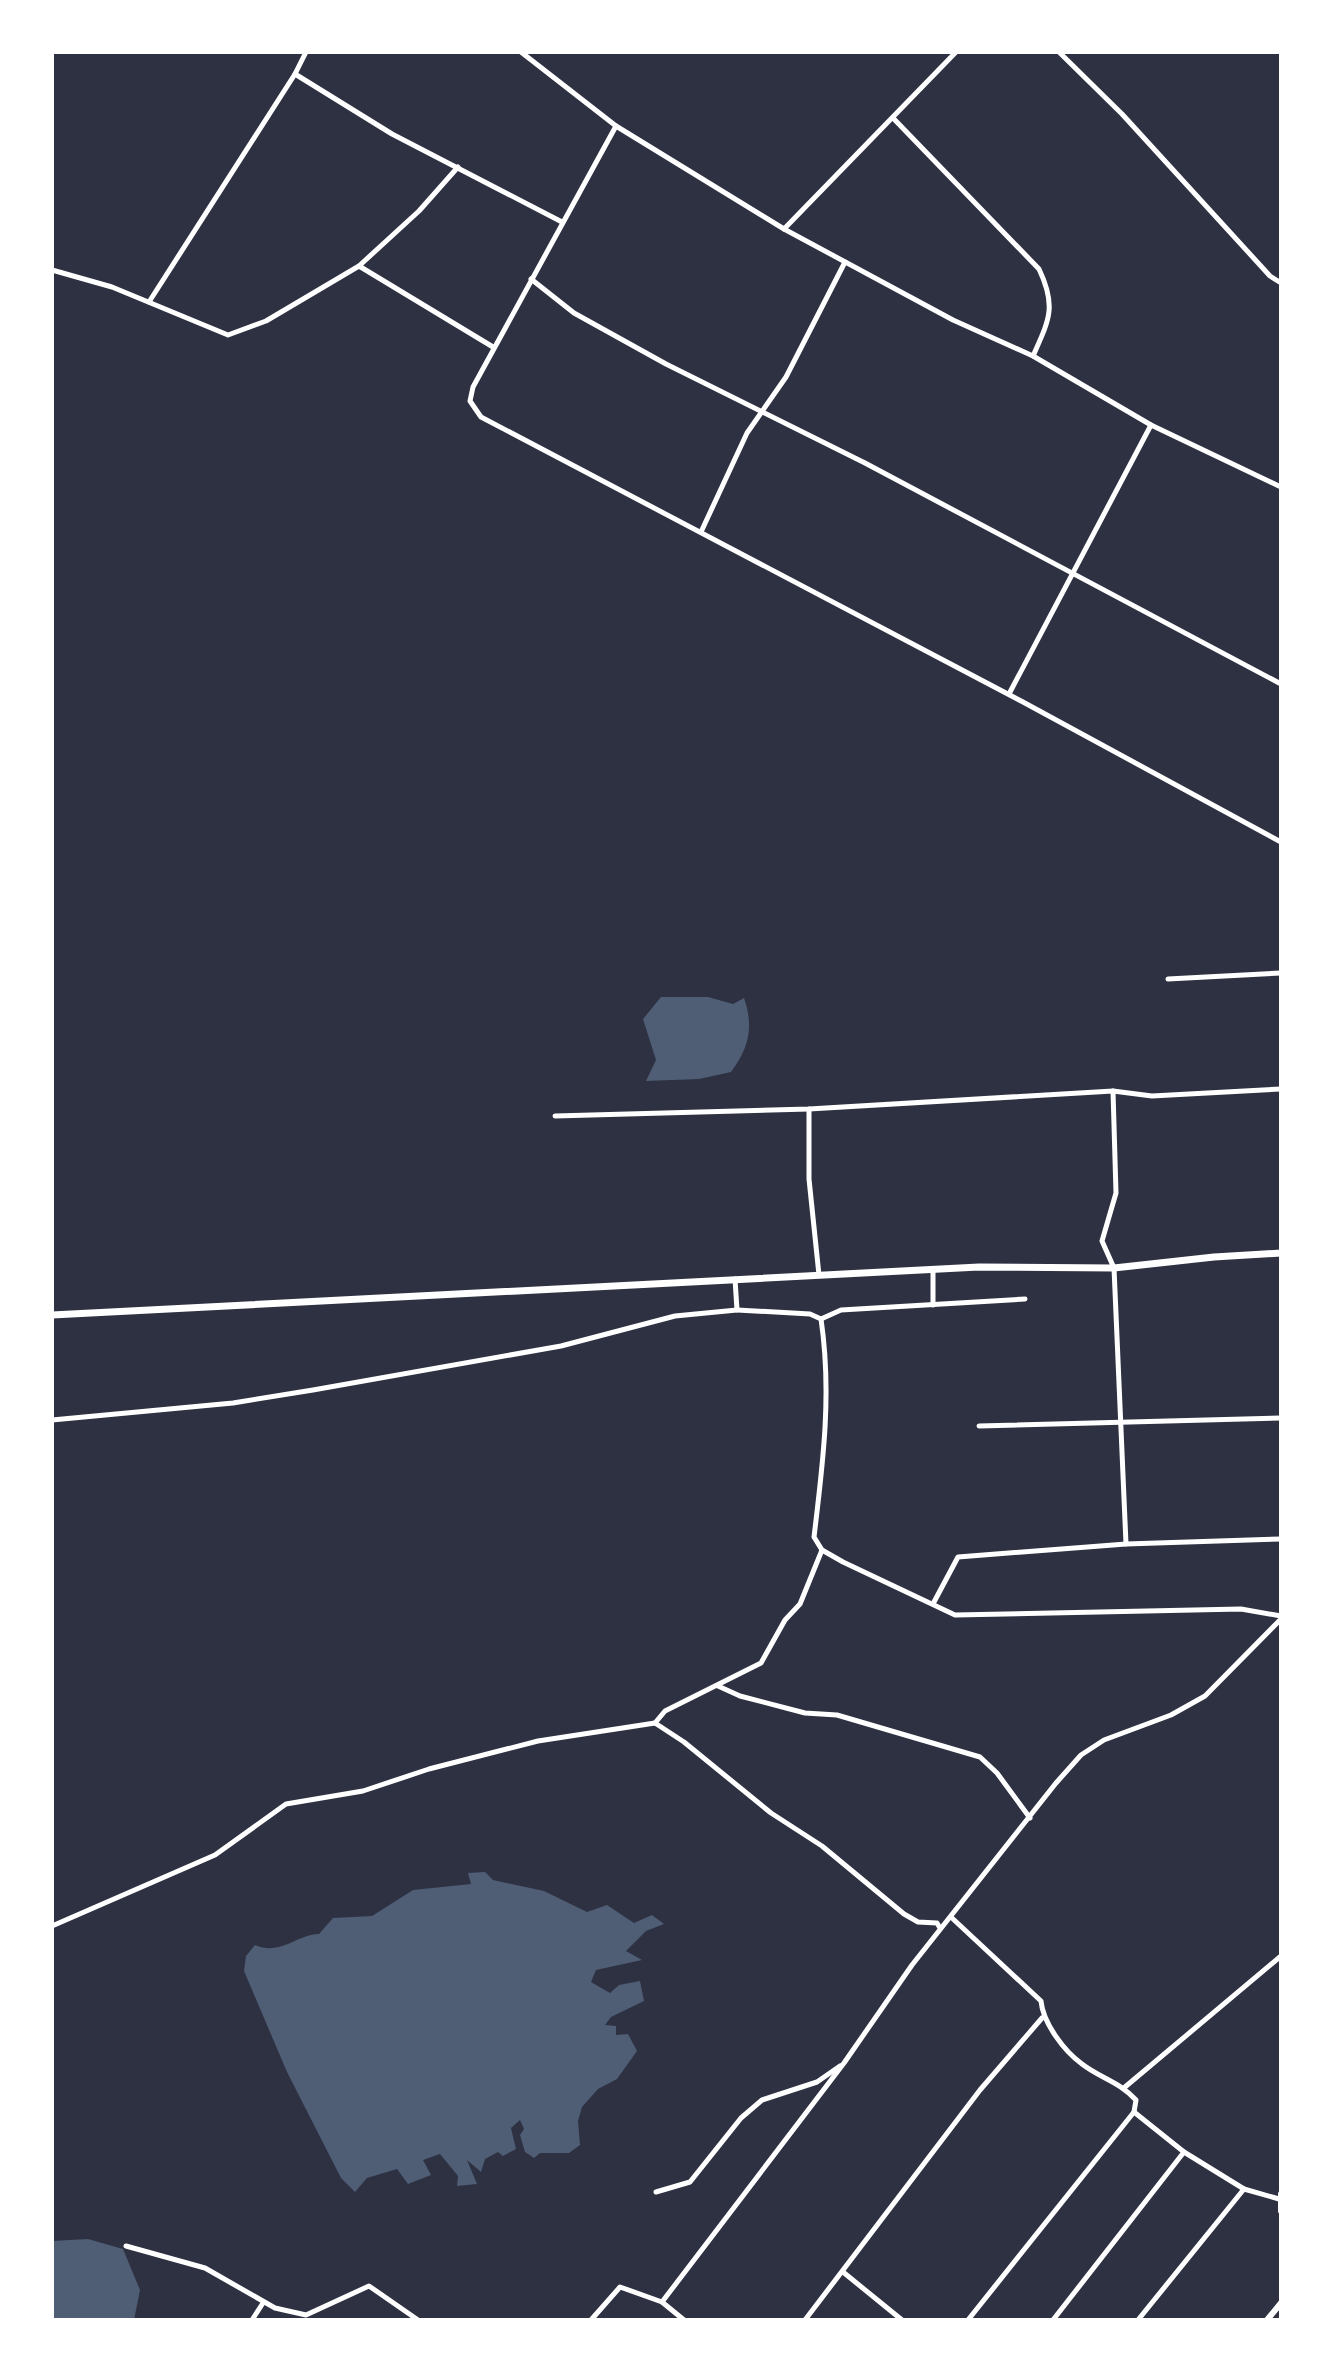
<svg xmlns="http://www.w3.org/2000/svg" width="1333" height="2372" font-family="'Fira Sans',sans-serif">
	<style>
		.water { fill: #4f5d75 }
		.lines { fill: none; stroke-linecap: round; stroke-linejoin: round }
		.minor { stroke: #fff; stroke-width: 5 }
		.tertiary { stroke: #fff; stroke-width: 6 }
		.primary { stroke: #fff; stroke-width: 7 }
	</style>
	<rect width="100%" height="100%" fill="#2d3142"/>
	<g class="water">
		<path d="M661,997H708L733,1004L744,998C754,1027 749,1048 731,1072L699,1079L646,1081L656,1060L643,1019Z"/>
		<path d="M485,1872L493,1880L544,1891L587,1912L607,1905L634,1923L652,1915L664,1924L646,1931L626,1951L642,1960L596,1970L591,1982L610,1993L619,1985L640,1981L644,2001L611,2017L605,2025L616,2026V2035L628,2034L637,2051L617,2079L598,2089L582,2107L578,2121L580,2145L569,2153H540L534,2158L525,2152L520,2135L524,2129L520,2120L511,2128L516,2149L503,2156L498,2152L485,2159L481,2172L467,2160L477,2184L457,2186L458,2176L440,2154L423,2160L431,2175L408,2184L397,2169L367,2178L355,2192L341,2178L287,2072L244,1971L246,1956L255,1945C281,1956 295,1935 319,1934L333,1918L372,1916L413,1890L471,1884L468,1873Z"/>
		<polygon points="88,2239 123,2249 140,2290 134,2320 52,2319 52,2241"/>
	</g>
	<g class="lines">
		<g class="minor">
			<polyline points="521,52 616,126 784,229 953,320 1033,356 1151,425 1281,487"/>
			<polyline points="1059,52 1122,114 1270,276 1281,283"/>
			<polyline points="295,74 392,134 562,222"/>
			<path d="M893,118L1039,269C1057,307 1049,320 1033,356"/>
			<polyline points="616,126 473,387 470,401 481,417 1023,702 1281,842"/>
			<polyline points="784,229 956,52"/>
			<polyline points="359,266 419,211 458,167"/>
			<polyline points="52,270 112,287 228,335 266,321 359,266 493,347"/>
			<polyline points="531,279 574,313 666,364 865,463 1281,684"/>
			<polyline points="149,302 295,74 306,52"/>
			<polyline points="701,532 747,433 786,377 845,262"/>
			<polyline points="1009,694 1151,425"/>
			<polyline points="1168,979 1281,973"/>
			<polyline points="1113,1091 1116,1193 1102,1241 1114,1268 1126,1544"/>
			<polyline points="809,1109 809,1179 819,1275"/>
			<polyline points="555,1116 809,1109 1113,1091 1152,1096 1281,1089"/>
			<polyline points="933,1270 933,1305"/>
			<path d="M737,1310L810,1314L821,1319C832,1393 823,1463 814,1537L822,1550L843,1562L955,1615L1241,1609L1281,1616"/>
			<polyline points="821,1319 841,1310 1025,1299"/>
			<polyline points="52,1420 233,1403 313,1390 561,1346 675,1316 737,1310 735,1279"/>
			<polyline points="979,1426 1281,1418"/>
			<polyline points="934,1602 958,1557 1126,1544 1281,1539"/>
			<polyline points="718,1686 740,1696 805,1713 837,1715 980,1757 997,1773 1030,1818"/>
			<polyline points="655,1723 665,1711 761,1663 785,1620 800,1604 822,1550"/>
			<path d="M952,1918L1041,2001C1043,2023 1064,2051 1082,2064C1100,2078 1120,2082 1136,2100L1134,2112L968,2320"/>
			<polyline points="52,1926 215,1855 286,1804 363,1791 429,1769 538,1741 655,1723 684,1742 771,1813 822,1846 904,1914 918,1922 937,1923 940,1928"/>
			<polyline points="1125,2087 1281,1956"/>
			<polyline points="1134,2112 1184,2152 1244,2189 1279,2199"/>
			<polyline points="656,2192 690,2182 741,2118 762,2100 817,2082 840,2066"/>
			<polyline points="126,2246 205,2268 275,2308 306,2315 369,2286 418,2320"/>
			<polyline points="843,2272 902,2320"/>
			<polyline points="662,2302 844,2063 912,1965 1056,1783 1081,1755 1104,1740 1171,1715 1205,1696 1281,1619"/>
			<polyline points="252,2320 263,2303"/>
			<polyline points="591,2320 620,2287 662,2302 684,2320"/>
			<polyline points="805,2320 980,2090 1042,2018"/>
			<polyline points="1053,2320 1184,2152"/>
			<polyline points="1138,2320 1244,2189"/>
		</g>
		<g class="tertiary">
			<polyline points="1281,2194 1281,2211"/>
			<polyline points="1267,2320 1281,2303"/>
		</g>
		<polyline class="primary" points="52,1315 979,1267 1114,1268 1214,1257 1281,1253"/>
	</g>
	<rect width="1333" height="2372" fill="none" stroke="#ffffff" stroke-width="108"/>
</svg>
